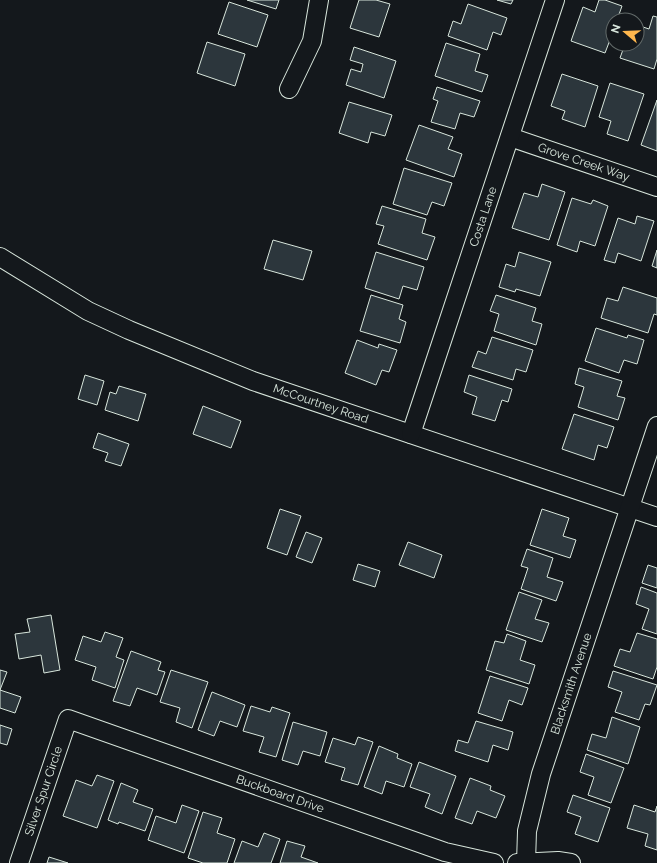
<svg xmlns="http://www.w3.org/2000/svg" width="657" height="863" font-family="Raleway,sans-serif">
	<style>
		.building { fill: #2c363c; stroke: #d8e6dc }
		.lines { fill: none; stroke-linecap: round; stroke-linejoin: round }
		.minor-casing { stroke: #d8e6dc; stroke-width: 20 }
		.minor { stroke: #14181c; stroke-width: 18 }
		.labels { text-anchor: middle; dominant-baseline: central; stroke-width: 3; stroke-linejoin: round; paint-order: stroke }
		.street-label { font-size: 12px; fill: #d8e6dc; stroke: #14181c }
	</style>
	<rect width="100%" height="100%" fill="#14181c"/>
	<g class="building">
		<polygon points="247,0 279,0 276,9"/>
		<polygon points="359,0 376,0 390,4 379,37 350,28"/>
		<polygon points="497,0 513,0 511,4"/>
		<polygon points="599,0 605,0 622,6 617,20 613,20 613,32 605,53 571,41 583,7 595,12"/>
		<polygon points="229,2 268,15 257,47 218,34"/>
		<polygon points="468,4 507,18 501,35 493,32 487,50 448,36 453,21 461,24"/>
		<polygon points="653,16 657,17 657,59 654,69 620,58 625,44 637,44 637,25 649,29"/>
		<polygon points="207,42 245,54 235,86 197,73"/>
		<polygon points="446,43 480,54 475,71 488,75 482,92 435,76"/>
		<polygon points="354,47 396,61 384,98 346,85 351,69 361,72 363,64 350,60"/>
		<polygon points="562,74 598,86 585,127 562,119 565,111 551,106"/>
		<polygon points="610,83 644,94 628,141 607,134 611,121 599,117"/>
		<polygon points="437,87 480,101 474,117 460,113 455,129 431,122 438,101 433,99"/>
		<polygon points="657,100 657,151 641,145"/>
		<polygon points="349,102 392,115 385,136 371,132 368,143 339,133"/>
		<polygon points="419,125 453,137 448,149 462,154 454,177 406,160"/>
		<polygon points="404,168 452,183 444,206 432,202 427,215 393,204"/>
		<polygon points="542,184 565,192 549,240 512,228 524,193 538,197"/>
		<polygon points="572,198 591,204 593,200 608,206 595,246 580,241 577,252 557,245"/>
		<polygon points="382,206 426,219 422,233 435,237 427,260 378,244 384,226 376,224"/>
		<polygon points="637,216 654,221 641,261 618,253 615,263 604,260 618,218 635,224"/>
		<polygon points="273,240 312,251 303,280 264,269"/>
		<polygon points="657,250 657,268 652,266"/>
		<polygon points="376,252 424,267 417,290 403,286 399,299 365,288"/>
		<polygon points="519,252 551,262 540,296 516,289 515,292 499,287 506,264 515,267"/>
		<polygon points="623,287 657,298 657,315 654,314 648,333 601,318 607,298 618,301"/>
		<polygon points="371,295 403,305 399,319 406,322 400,343 360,331"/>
		<polygon points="496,295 536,308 532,321 542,324 536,345 494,331 499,314 490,311"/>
		<polygon points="596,328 627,338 628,335 644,340 637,364 624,360 619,373 585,361"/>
		<polygon points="492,337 533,350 526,372 516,369 513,380 472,367 478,351 486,354"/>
		<polygon points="357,340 378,348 379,344 397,350 389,372 382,370 376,385 345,373"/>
		<polygon points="579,368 622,381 617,396 625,398 618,420 578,407 584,387 575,384"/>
		<polygon points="85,375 104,381 97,405 78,399"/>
		<polygon points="469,375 512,389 508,402 502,400 495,421 472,414 477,397 464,392"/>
		<polygon points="119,386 146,394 138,421 105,410 110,392 116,394"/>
		<polygon points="203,406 241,421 231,448 193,434"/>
		<polygon points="574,414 614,427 607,448 598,445 594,460 562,449"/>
		<polygon points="98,433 129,444 121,466 105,461 108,453 93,448"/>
		<polygon points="280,509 301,516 287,555 267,548"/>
		<polygon points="542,509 569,518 563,536 576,540 570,558 530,545"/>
		<polygon points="306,532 322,538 312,563 296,557"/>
		<polygon points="408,542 442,555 434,578 399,565"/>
		<polygon points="527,549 553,558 547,577 563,582 556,601 521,589 528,568 521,566"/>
		<polygon points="358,564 380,571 375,587 353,580"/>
		<polygon points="648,565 657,568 657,588 642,583"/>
		<polygon points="641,587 657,593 657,634 642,629 649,609 636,604"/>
		<polygon points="519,592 542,600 535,619 549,623 542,642 506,630"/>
		<polygon points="51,615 60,670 44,673 41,655 19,659 15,634 30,632 27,619"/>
		<polygon points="105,632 123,638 116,657 124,660 115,688 92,680 96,667 75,660 83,636 101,642"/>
		<polygon points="637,633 657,639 657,667 653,679 614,666 620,649 630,652"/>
		<polygon points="507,634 526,641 520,660 535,665 529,684 486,670 495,641 504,643"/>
		<polygon points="131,651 161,662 158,670 165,672 157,695 137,688 130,706 113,701"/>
		<polygon points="0,670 7,672 0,690 21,697 15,713 0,708"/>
		<polygon points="171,670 208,682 192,728 176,722 180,708 160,702"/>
		<polygon points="613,671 657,685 650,705 645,704 639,720 615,712 622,692 608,687"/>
		<polygon points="490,676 528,688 522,705 509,700 502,721 478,713"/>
		<polygon points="212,692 245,705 237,727 220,721 214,736 198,730"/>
		<polygon points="251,706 270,712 272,707 290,713 276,757 259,752 264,737 243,731"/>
		<polygon points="612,717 640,727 628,764 587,750 592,734 606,738"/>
		<polygon points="476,721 513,732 508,750 493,745 488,762 455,751 458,740 468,743"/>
		<polygon points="293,722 327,732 320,756 303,751 298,765 282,760"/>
		<polygon points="0,725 12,729 7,745 0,743"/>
		<polygon points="358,737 373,742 358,785 341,780 345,768 325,762 333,738 355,745"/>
		<polygon points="379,746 398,754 397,758 412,764 404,787 386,781 382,794 364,787"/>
		<polygon points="586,754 624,768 611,803 588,795 594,777 580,772"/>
		<polygon points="419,762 456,776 442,814 425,807 430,794 410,787"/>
		<polygon points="97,775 114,781 97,828 63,816 76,780 92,786"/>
		<polygon points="470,778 491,786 490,790 505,796 496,818 477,811 472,824 455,818"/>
		<polygon points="121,783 138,790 133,802 153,809 145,831 119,822 118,824 108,820"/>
		<polygon points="573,795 610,808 598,842 575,834 581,817 567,812"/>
		<polygon points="182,805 199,811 184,853 148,840 156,816 176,823"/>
		<polygon points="634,805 655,812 657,806 657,850 645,846 648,834 627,828"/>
		<polygon points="203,812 222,818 217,833 235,839 227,863 203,863 188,858"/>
		<polygon points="264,833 280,839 271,863 234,863 242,841 258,847"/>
		<polygon points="287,841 305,846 301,857 318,863 280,863"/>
		<polygon points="49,857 68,863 47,863"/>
	</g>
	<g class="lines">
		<g class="minor-casing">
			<g id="minor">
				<polyline points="289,89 312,41 319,0"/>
				<path id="s1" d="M510,137L657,187"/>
				<path id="s2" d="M0,257L88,311L129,330L253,381L657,517"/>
				<path id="s3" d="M411,434L555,0"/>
				<path id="s4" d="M19,863L68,719L445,852L494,863"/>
				<polyline points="517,863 558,861 571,863"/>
				<path id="s5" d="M526,863L527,831L541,774L657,426"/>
			</g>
		</g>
		<use href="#minor" class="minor"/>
	</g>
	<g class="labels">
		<g class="street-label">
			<text stroke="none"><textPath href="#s1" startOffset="78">Grove Creek Way</textPath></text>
			<text stroke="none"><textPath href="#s3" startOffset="229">Costa Lane</textPath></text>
			<text stroke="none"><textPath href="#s2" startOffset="354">McCourtney Road</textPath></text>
			<text stroke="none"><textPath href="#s5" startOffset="186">Blacksmith Avenue</textPath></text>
			<text stroke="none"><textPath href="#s4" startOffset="76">Silver Spur Circle</textPath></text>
			<text stroke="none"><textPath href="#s4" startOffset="377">Buckboard Drive</textPath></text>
		</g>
	</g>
	<g transform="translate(625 32) rotate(289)"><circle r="19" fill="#14181c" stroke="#626a69"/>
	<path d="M0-3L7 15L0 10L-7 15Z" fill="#ffb74d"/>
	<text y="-6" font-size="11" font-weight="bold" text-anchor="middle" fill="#d8e6dc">N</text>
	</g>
</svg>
